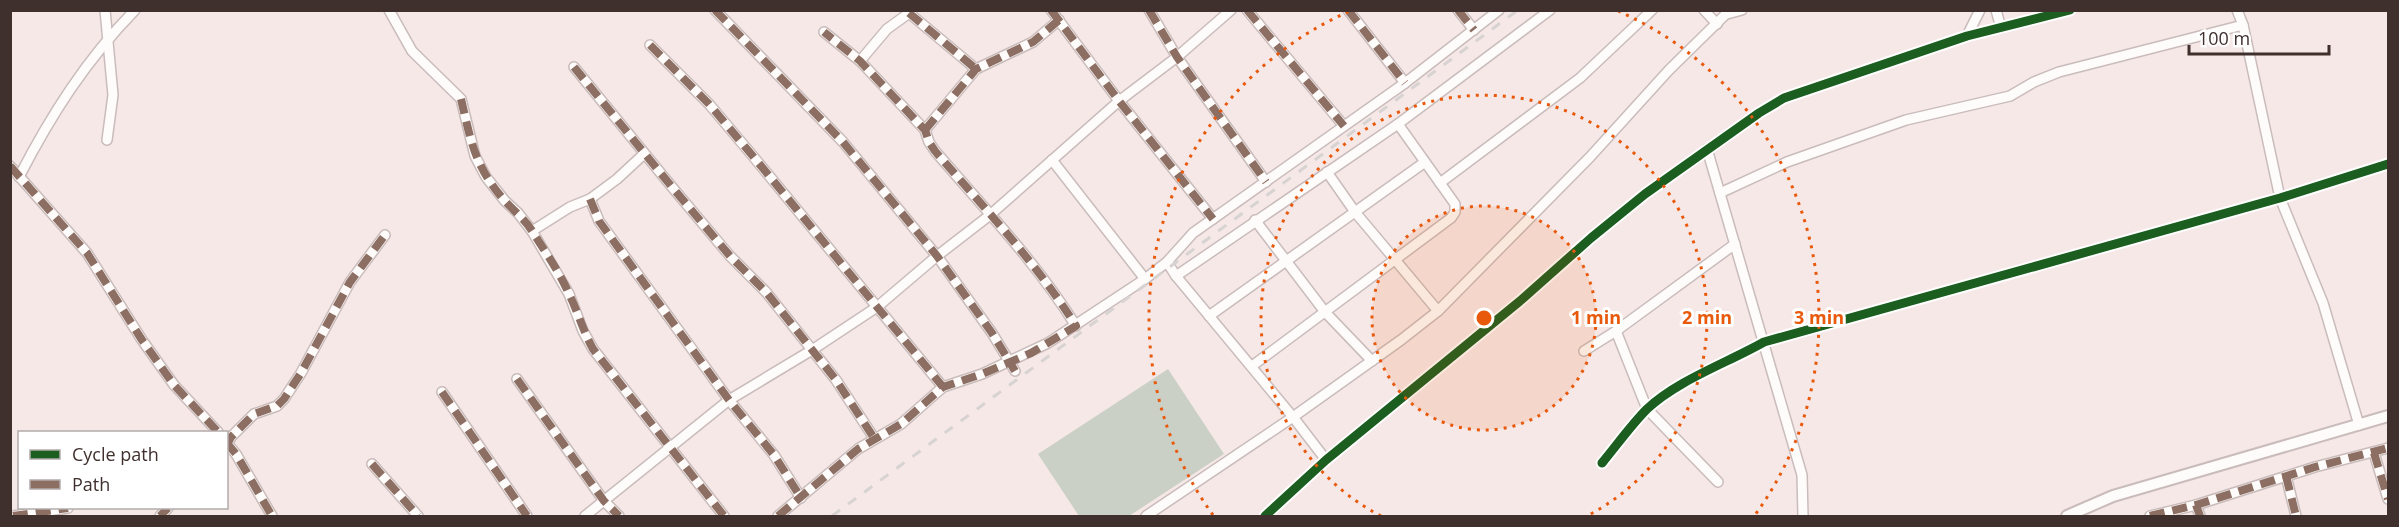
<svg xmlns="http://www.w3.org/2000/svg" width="2399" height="527" font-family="'Open Sans',sans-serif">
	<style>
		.pitch { fill: #cbd0c6 }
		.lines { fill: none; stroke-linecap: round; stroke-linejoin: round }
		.minor-casing { stroke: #c9bcbb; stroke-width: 12 }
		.tertiary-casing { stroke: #c9bcbb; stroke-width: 14 }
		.minor { stroke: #fefcfb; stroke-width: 9 }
		.tertiary { stroke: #fefcfb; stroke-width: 10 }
		.rail { stroke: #d7d3d2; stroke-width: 3; stroke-dasharray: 10 10; stroke-linecap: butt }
		.quiet { stroke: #8d6e63; stroke-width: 8; stroke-dasharray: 15 8; stroke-linecap: butt }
		.cycleway-casing { stroke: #fff; stroke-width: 13 }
		.cycleway { stroke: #1b5e20; stroke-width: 9 }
		.ring { fill: none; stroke: #e8590c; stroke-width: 3; stroke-dasharray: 3 6 }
		.centre { fill: #e8590c; stroke: #fff; stroke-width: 3 }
		.ring-label { font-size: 18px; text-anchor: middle; font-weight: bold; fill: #e8590c; stroke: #fff; stroke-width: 6; stroke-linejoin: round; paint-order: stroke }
	</style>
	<rect width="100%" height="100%" fill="#f6e8e6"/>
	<polygon class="pitch" points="1168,369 1224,454 1129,516 1079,516 1038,454"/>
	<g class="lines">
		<g class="minor-casing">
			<g id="minor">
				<polyline points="105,10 113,95 107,140"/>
				<polyline points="389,10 412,51 461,99 475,156 486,177 505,201 518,213 532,231 569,294 583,331 593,349 724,516"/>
				<polyline points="715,10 843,142 937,256 992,333 1015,371"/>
				<polyline points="1051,10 1119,101 1213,219"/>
				<polyline points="1149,10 1177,57 1266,182"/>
				<polyline points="1247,10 1344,126"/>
				<polyline points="1348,10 1405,83"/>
				<polyline points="1458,10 1474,30"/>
				<polyline points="1704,10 1717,24"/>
				<polyline points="1996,10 2001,28"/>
				<polyline points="2237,10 2243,25 2280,198 2323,303 2359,425"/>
				<polyline points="909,13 976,69"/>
				<polyline points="1727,14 1742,10"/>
				<path d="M824,32L860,61L925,130L929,142L935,151C984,208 1036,262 1076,326"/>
				<polyline points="1967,36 1980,10"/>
				<polyline points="650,45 709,104 752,155 943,387"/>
				<polyline points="860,61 887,29 912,11"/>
				<polyline points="574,67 672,187 730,256 766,292 836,380 874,438"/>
				<polyline points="925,130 976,69 1033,42 1059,20"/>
				<polyline points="1707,149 1802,475 1803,516"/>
				<polyline points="1052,160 1145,279"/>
				<polyline points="10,166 87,253 142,340 174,385 218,432"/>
				<polyline points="1327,172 1355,212 1438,311"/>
				<path d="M19,177C51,115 86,60 135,10"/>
				<polyline points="1440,183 1580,78 1652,10"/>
				<polyline points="1720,193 1787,162 1906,120 2010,96 2034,82 2059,72 2243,25"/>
				<polyline points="590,199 599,221 729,400 774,455 801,498"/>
				<polyline points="1255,220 1325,312 1372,361"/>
				<polyline points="532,231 570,207 590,199 617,179 644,154"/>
				<polyline points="1176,276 1398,124 1550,10"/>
				<polyline points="1209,316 1425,162"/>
				<polyline points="1616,331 1647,409 1718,482"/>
				<polyline points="1584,351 1616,331 1735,244"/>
				<polyline points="1252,366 1451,218 1455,212 1455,204 1398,124"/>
				<polyline points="517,379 604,501 619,516"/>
				<polyline points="442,392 527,516"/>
				<polyline points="226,442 236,454 272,516"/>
				<polyline points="226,447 231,437 254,414 277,406 284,399 301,373 350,282 385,235"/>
				<polyline points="2374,453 2388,499"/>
				<polyline points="1326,460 1293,417 1401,340 1438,311 1590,157 1669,70 1730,10"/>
				<path d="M1602,463C1617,445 1631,425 1647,409C1678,380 1727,363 1764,342L2280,198L2388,164"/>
				<polyline points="372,464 418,516"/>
				<polyline points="2286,476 2296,516"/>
				<polyline points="2196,505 2200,516"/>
				<polyline points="13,516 68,508"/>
				<polyline points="160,516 168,508"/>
				<polyline points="585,516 729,400 812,350 877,307 937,256 990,215 1119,101 1177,57 1231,10"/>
				<polyline points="778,516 858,449 901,424 943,387 982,374 1048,343 1145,279 1167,262"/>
				<polyline points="1146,516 1293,417 1176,276 1167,262 1193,233 1405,83 1499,10"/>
				<polyline points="1265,516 1326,460 1520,301 1591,238 1645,194 1759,113 1784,98 1967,36 2070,10"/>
				<polyline points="2150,516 2196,505 2315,467 2388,448"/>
			</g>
		</g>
		<g class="tertiary-casing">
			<polyline id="tertiary" points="2067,516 2113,496 2388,416"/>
		</g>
		<use href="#minor" class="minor"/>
		<use href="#tertiary" class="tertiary"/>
		<polyline class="rail" points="832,516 1518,10"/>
		<g class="quiet">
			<polyline points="715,10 843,142 937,256 992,333 1015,371"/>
			<polyline points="1051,10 1119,101 1213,219"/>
			<polyline points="1149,10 1177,57 1266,182"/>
			<polyline points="1247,10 1344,126"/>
			<polyline points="1348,10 1405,83"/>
			<polyline points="1458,10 1474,30"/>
			<polyline points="909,13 976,69"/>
			<polyline points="650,45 709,104 752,155 943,387"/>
			<polyline points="574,67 672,187 730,256 766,292 836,380 874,438"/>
			<path d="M461,99C471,141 474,165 504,200C514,211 526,220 534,234C546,253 560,273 569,294C578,312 583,331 593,349L724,516"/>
			<polyline points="925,130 976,69 1033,42 1059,20"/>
			<polyline points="10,166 87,253 142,340 174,385 218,432"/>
			<polyline points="590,199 599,221 729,400 774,455 801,498"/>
			<polyline points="517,379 604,501 619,516"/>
			<polyline points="442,392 527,516"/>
			<polyline points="226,442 236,454 272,516"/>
			<polyline points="226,447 231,437 254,414 277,406 284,399 301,373 350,282 385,235"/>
			<polyline points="2374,453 2388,499"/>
			<polyline points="372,464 418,516"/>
			<polyline points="2286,476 2296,516"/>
			<polyline points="2196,505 2200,516"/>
			<polyline points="13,516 68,508"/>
			<polyline points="160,516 168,508"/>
			<path d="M778,516L858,449L901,424L943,387L982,374L1031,353L1076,326C1036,262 984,208 935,151L929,142L925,130L860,61L824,32"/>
			<polyline points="2150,516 2196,505 2315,467 2388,448"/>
		</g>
		<g class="cycleway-casing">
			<g id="cycleway">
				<path d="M1602,463C1617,445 1631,425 1647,409C1678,380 1727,363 1764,342L2280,198L2388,164"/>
				<polyline points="1265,516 1326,460 1520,301 1591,238 1645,194 1759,113 1784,98 1967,36 2070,10"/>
			</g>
		</g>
		<use href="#cycleway" class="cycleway"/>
	</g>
	<circle cx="1484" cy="318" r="112" fill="#e8590c" fill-opacity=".12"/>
	<g class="ring">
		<circle cx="1484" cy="318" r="112"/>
		<path d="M1381 516A223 223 0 1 1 1587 516"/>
		<path d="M1213 515A335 335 0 0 1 1350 11M1618 11A335 335 0 0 1 1755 515"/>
	</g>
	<circle cx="1484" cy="318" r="9" class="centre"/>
	<g class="ring-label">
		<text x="1596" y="324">1 min</text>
		<text x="1707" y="324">2 min</text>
		<text x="1819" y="324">3 min</text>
	</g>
	<rect width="2399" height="527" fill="none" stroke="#3f2f2d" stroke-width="24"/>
	<rect x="18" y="431" width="210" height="78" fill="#ffffff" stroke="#b2acab" stroke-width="1.5"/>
	<rect x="30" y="450" width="30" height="9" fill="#1b5e20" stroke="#b2acab" stroke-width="1.5"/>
	<text x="72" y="461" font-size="18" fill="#3f2f2d">Cycle path</text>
	<rect x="30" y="480" width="30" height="9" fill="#8d6e63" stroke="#b2acab" stroke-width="1.5"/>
	<text x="72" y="491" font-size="18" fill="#3f2f2d">Path</text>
	<path d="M2189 45v9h140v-9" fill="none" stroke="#3f2f2d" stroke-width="3"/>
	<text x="2198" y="45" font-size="18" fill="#3f2f2d" stroke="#ffffff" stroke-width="4.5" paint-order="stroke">100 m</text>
</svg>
